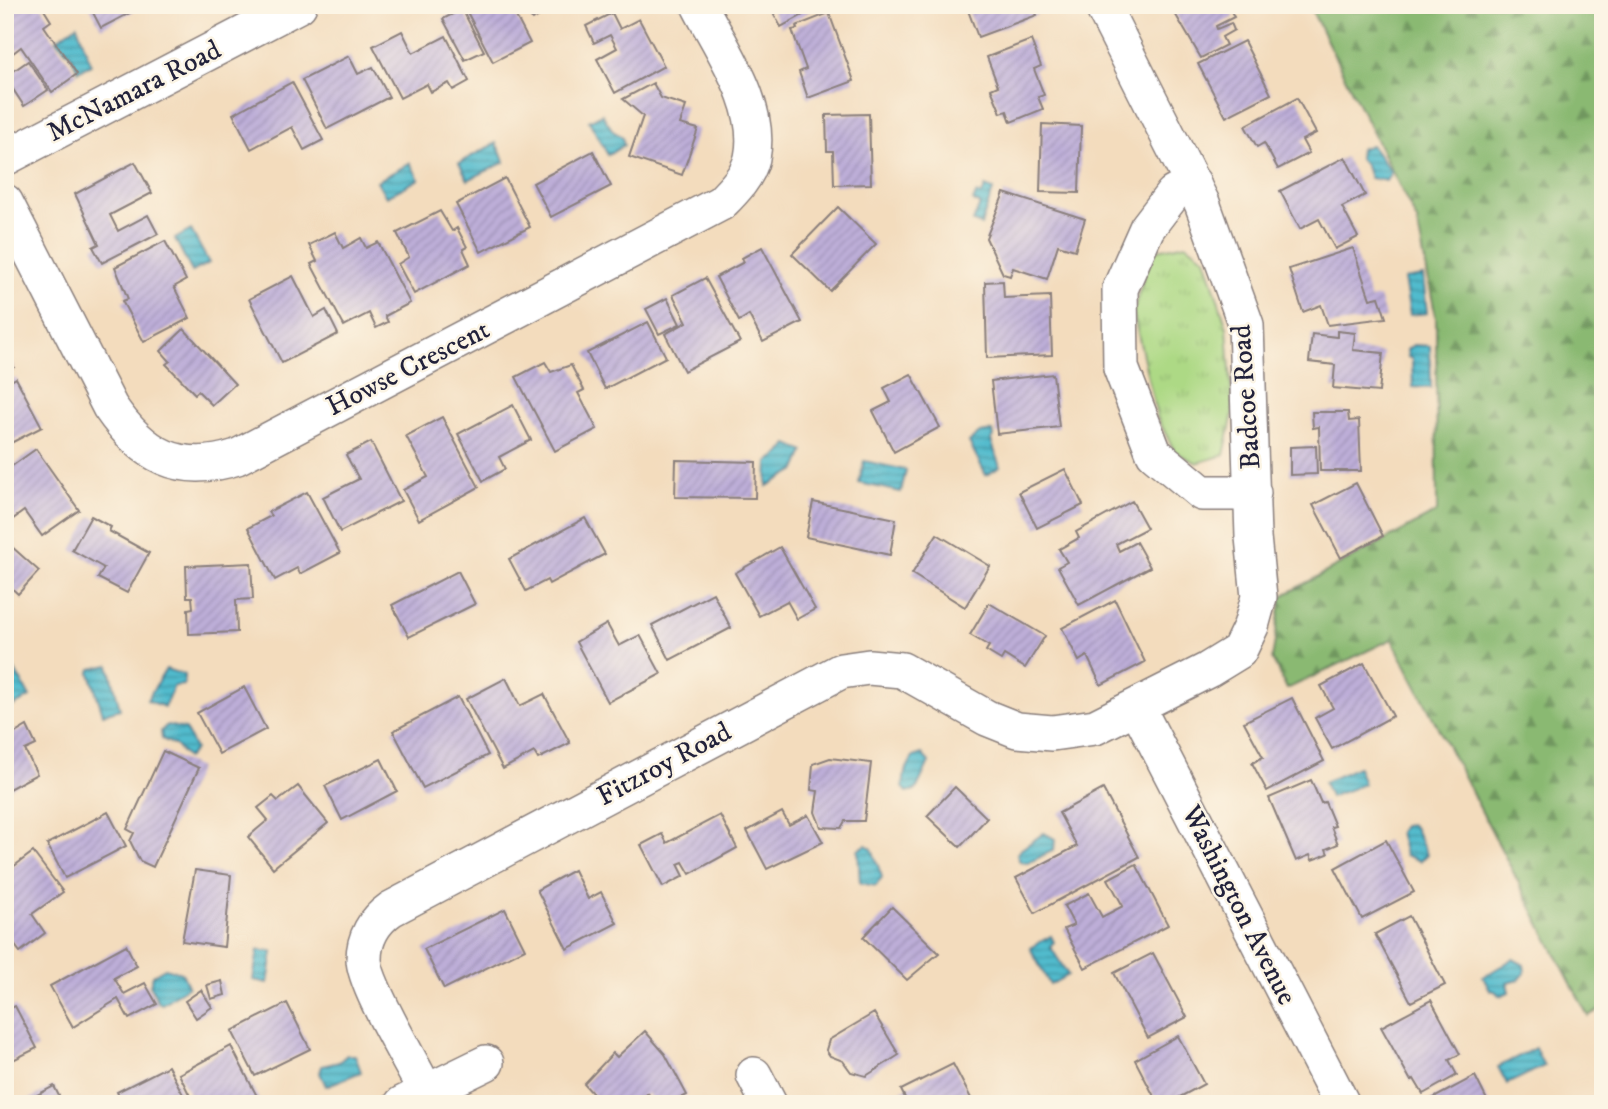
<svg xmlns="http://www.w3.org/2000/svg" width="1608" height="1109" font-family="'IM FELL DW Pica',serif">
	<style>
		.forest { fill: url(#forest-firs); stroke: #566e56; stroke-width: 2 }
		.park { fill: url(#park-tufts); stroke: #687e60; stroke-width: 2 }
		.water { fill: url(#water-rules); stroke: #3a6e84; stroke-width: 2 }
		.building { fill: url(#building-hatch) }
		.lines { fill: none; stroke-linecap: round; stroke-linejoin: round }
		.street-casing { stroke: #8a7f7c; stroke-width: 38 }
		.street { stroke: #fff; stroke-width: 35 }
		.labels { text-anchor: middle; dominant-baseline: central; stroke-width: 5; stroke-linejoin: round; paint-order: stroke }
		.street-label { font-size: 28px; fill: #22223b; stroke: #fcf5e5 }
	</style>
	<defs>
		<pattern id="forest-firs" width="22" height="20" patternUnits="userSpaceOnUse" patternTransform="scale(1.75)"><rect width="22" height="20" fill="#8ab972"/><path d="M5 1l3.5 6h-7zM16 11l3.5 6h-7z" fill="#70965f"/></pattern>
		<pattern id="park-tufts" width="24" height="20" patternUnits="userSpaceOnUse" patternTransform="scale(1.75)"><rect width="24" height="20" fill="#add985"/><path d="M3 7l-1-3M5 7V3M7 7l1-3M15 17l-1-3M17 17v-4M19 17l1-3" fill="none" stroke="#95ba74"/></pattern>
		<pattern id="water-rules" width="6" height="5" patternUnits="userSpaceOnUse" patternTransform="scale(1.75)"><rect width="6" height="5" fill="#51bbcd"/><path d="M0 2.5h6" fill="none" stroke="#4398a8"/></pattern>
		<pattern id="building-hatch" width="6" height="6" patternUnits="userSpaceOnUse" patternTransform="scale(1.75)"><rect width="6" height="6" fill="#bdaed8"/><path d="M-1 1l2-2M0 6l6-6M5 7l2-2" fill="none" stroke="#a295ba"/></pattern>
	</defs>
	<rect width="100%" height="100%" fill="#fcf5e5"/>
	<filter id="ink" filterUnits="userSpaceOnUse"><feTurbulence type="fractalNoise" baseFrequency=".0143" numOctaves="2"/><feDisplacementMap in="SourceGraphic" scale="14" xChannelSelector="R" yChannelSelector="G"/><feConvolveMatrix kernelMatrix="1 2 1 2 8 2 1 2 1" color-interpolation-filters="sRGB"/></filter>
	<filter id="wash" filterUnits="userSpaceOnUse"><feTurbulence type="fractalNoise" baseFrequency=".00686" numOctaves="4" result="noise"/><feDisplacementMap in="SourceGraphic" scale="28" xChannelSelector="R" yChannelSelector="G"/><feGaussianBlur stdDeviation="1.57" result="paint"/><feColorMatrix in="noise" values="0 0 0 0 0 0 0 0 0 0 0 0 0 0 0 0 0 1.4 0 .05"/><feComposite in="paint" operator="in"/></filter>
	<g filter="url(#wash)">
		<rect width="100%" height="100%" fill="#f3dcbd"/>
		<polygon class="forest" points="1309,5 1603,5 1603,1008 1588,1016 1392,639 1287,689 1272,659 1282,596 1437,512 1436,318 1417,221"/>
		<polygon class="park" points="1186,244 1205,258 1227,328 1233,413 1224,455 1197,463 1175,452 1157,417 1133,312 1152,251"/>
		<g class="water">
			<polygon points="77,25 91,65 78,71 71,55 56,40"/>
			<polygon points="602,114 613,131 622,137 624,145 608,155 589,121"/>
			<polygon points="496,143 505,162 468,180 459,163"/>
			<polygon points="1371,145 1391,172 1386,181 1370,178 1366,166 1359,158 1360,149"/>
			<polygon points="410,163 419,179 386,197 377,181"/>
			<polygon points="985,187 993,190 981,225 973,222 980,204 973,201 976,194 982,195"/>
			<polygon points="191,230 209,263 192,272 175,239"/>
			<polygon points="1423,276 1427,313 1410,315 1404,279"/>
			<polygon points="1413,345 1430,346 1431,388 1413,387 1412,359 1408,357 1407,350"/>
			<polygon points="993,431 994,436 991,440 1000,467 986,475 969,442 980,433"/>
			<polygon points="788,444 804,451 796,470 767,486 768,462 781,453"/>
			<polygon points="864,461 906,470 901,492 859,483"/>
			<polygon points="10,661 30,697 13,706 5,691 5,664"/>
			<polygon points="109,665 120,709 103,714 90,673 91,669"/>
			<polygon points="166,669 184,675 184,685 174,686 164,707 147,700"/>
			<polygon points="167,725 185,729 195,749 187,758 175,745 162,739 161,731"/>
			<polygon points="922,754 929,762 916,790 907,792 903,787 905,772 913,757"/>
			<polygon points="1358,767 1364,784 1330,797 1324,782"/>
			<polygon points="1410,824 1414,827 1427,854 1420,861 1405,855 1399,832 1403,826"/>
			<polygon points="1044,833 1055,839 1054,850 1028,863 1020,862 1017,854 1019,851"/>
			<polygon points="866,845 872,849 882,877 876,886 860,883 858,850"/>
			<polygon points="1051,936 1054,942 1050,946 1068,975 1050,985 1030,948"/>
			<polygon points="258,950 273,952 268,983 253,980"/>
			<polygon points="1513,959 1524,965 1525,973 1519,980 1507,983 1509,992 1500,996 1495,991 1490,990 1483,977"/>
			<polygon points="165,968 182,973 188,986 162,1004 158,1002 150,985 153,975"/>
			<polygon points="1535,1048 1544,1066 1507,1084 1498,1067"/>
			<polygon points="347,1055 355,1055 361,1072 326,1086 320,1073 322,1066 339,1062"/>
		</g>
		<g id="blocks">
			<g class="building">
				<polygon points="41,5 51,21 44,26 77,74 52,92 21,47 13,53 5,42 5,6"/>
				<polygon points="89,5 145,5 101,28"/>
				<polygon points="470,5 510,5 530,43 493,62 465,8"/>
				<polygon points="524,5 541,5 545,13 532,20"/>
				<polygon points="769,5 821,5 781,27"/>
				<polygon points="966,5 1033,5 1037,15 978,37"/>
				<polygon points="1170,5 1228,5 1234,17 1216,26 1217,29 1231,23 1234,30 1222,37 1226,45 1201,58"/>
				<polygon points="462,9 484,51 465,60 443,19"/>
				<polygon points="612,13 620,29 639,19 664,66 615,93 597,59 617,48 610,35 594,43 586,26"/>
				<polygon points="829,13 854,81 808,98 799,72 806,69 792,30 797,29 796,26"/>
				<polygon points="402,31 413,53 446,36 469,81 453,90 449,83 431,92 427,84 400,98 373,46"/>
				<polygon points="1031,40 1041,66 1034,69 1044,95 1038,97 1043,109 1011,122 1007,111 1001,113 991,89 998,86 987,57"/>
				<polygon points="1244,41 1271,94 1226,117 1198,64"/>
				<polygon points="349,56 358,74 373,67 389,97 327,129 302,80"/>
				<polygon points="28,61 48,90 24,106 5,77"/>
				<polygon points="292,82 323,140 304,150 292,127 251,149 233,114"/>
				<polygon points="653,83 661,98 686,106 680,124 698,129 682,175 629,157 643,116 623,99"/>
				<polygon points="1297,98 1316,133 1302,140 1309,153 1278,169 1264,143 1257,147 1245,126"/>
				<polygon points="869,114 871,184 834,185 833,151 827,151 826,115"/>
				<polygon points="1042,124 1081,126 1079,193 1040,192"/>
				<polygon points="593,151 611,186 551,217 533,183"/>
				<polygon points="1345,157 1365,195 1342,207 1358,237 1335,249 1319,219 1300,229 1280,191"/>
				<polygon points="135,162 152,193 110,215 118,231 148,215 158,234 102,263 93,247 99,244 75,194"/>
				<polygon points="505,178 530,227 481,252 456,204"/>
				<polygon points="1004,193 1085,219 1075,250 1058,245 1047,279 1013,268 1010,276 1003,274 986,238"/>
				<polygon points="838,207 876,244 830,291 792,254"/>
				<polygon points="440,211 452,231 457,228 467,247 463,249 470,264 414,294 398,264 409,257 397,233"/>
				<polygon points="335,232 343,248 361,238 366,248 378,242 410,303 385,316 388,322 376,328 369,313 344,326 311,264 317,261 309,245"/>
				<polygon points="165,241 186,280 174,287 190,318 144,342 122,301 128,299 115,267"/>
				<polygon points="762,247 802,322 763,342 749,315 739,321 716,277 744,262 742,258"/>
				<polygon points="1353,248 1370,299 1379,297 1386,318 1328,325 1321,305 1303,312 1289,269"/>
				<polygon points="293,276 314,317 326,310 338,334 282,363 249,299"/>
				<polygon points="705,278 740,342 684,371 665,334 687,322 673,295"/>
				<polygon points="1003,281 1004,298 1050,296 1052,355 987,358 985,282"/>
				<polygon points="667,298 680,324 659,334 646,309"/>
				<polygon points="648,322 666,357 605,389 587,353"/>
				<polygon points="184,329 235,384 212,405 198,391 195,394 166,364 170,361 161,351"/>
				<polygon points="1337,331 1355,333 1353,350 1383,353 1379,392 1333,388 1335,365 1309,362 1312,334 1337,337"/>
				<polygon points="5,351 14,367 5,371"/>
				<polygon points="545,362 551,372 571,365 584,390 578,393 597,429 555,451 516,377"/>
				<polygon points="911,374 940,427 894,452 873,411 891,402 884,388"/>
				<polygon points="1053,374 1059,427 997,434 991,381"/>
				<polygon points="16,378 42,427 5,446 5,384"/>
				<polygon points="513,405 531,440 499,457 505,469 483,481 458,434"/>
				<polygon points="1312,412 1348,412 1349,421 1359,420 1361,471 1320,471 1319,427 1313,428"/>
				<polygon points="442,417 479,487 419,520 403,490 428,477 406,436"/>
				<polygon points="371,442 401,501 340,532 323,497 359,479 346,455"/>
				<polygon points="1316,446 1317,474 1290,475 1290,447"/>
				<polygon points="36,449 79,510 42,536 24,511 9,522 5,516 5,471"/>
				<polygon points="676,460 756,462 755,498 675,497"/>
				<polygon points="1065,469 1083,505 1037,528 1019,492"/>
				<polygon points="1356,483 1383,536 1341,558 1313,505"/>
				<polygon points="307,492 340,553 300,574 297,568 275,580 248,528 271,516 268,512"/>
				<polygon points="1132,501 1147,528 1116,544 1119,551 1136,542 1150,567 1079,605 1058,567 1067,562 1059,549 1079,538 1076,532"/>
				<polygon points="813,502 896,519 890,555 806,537"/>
				<polygon points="91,516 111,527 109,531 149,553 127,593 98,578 104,568 72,550"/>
				<polygon points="585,518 605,554 549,584 547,580 526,591 509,559"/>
				<polygon points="937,534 990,566 965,607 912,574"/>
				<polygon points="11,546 39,571 18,594 5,582 5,553"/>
				<polygon points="780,547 815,609 797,619 787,601 759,616 735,573"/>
				<polygon points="251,563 253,599 236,600 237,632 189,634 188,609 193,608 192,597 187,597 186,566"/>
				<polygon points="458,571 475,604 409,637 392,605"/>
				<polygon points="713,593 731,628 670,660 652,625"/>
				<polygon points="1115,600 1145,662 1101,685 1087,656 1079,661 1062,628"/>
				<polygon points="989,603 1045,636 1025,668 1004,655 1001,660 986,651 989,646 970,635"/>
				<polygon points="607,624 619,646 640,635 661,674 608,702 576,642"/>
				<polygon points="1364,663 1393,716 1332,749 1315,718 1333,708 1321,686"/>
				<polygon points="506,678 520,706 544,694 570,743 538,759 534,752 503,769 466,699"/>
				<polygon points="244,687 266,729 219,754 197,713"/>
				<polygon points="458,697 488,755 423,788 393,731"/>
				<polygon points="1292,698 1324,761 1267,791 1252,763 1263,757 1244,722"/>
				<polygon points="9,722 15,733 27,726 36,745 25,750 37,774 5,791 5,724"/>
				<polygon points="163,751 199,768 153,867 140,861 130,841 134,833 127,829"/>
				<polygon points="830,758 871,763 864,821 845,821 841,828 821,827 815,812 818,791 811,790 813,764"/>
				<polygon points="381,759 397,791 342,820 325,786"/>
				<polygon points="1311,780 1321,803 1325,802 1335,826 1331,827 1338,844 1326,849 1328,854 1312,860 1310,855 1296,861 1269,798"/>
				<polygon points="298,786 328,823 273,868 248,837 268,820 258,808 273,796 278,801"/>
				<polygon points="955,787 987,818 960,847 927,816"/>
				<polygon points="1103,789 1139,857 1035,913 1016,878 1077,846 1059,813"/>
				<polygon points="108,812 126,846 65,878 47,844"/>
				<polygon points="782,812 789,825 808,815 823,842 767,869 747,831"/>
				<polygon points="720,815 737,848 690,874 683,862 678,864 684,876 663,887 641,845 662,834 667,843"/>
				<polygon points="1386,840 1414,892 1362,919 1335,868"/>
				<polygon points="33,852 63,892 32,914 45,933 20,952 5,932 5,873"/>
				<polygon points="1136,864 1168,925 1085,968 1064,929 1074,925 1064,906 1089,893 1102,917 1123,906 1108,879"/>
				<polygon points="195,870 231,875 224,947 182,941"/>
				<polygon points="574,870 588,899 601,892 617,923 567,949 537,890"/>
				<polygon points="892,907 939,953 907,980 863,937"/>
				<polygon points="505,909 525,949 444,989 424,949"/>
				<polygon points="1409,916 1445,985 1411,1002 1375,934"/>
				<polygon points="126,945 137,966 114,978 124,994 145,983 157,1004 129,1019 118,999 73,1027 50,986"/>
				<polygon points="1153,953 1187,1017 1148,1038 1114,973"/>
				<polygon points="222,981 225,995 211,999 207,985"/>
				<polygon points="201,990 212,1007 196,1018 185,1001"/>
				<polygon points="1431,1000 1460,1054 1449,1060 1457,1075 1423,1094 1414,1079 1411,1081 1381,1027"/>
				<polygon points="287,1003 310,1049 255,1076 232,1031"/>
				<polygon points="15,1006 37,1048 5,1064 5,1011"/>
				<polygon points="874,1013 899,1055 866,1076 851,1072 843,1061 830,1056 826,1050 829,1040"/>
				<polygon points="645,1031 665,1054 687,1095 670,1104 653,1104 648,1093 636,1104 602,1104 584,1084 613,1053 617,1057"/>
				<polygon points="1178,1036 1204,1084 1167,1104 1158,1104 1135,1060"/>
				<polygon points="231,1046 259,1100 252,1104 194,1104 179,1074"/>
				<polygon points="953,1064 974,1104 908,1104 901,1090"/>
				<polygon points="168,1066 188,1104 123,1104 117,1092"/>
				<polygon points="1475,1076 1489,1104 1432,1104 1430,1100"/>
				<polygon points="54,1086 63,1104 20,1104"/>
			</g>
		</g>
	</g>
	<g filter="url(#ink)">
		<use href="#blocks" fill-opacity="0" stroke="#8a7f7c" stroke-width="2"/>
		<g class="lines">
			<g class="street-casing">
				<g id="street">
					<polyline points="5,158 299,5"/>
					<polyline points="1193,183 1173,194 1147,228 1120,289 1121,368 1154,453 1202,493 1253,493"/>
					<path d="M5,202L110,407C143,455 179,476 237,457L721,203C733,191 748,176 752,158C763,106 722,50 699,5"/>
					<polyline points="1137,707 1342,1104"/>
					<polyline points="754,1075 769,1104"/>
					<path d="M426,1092C412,1063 364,985 364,959C364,938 374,921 391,909L841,671L869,667L902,670L987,718L1017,730L1052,733L1095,727L1208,670L1239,651L1251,626L1259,597L1253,537L1246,325L1202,203L1102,5"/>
					<polyline points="402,1104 486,1063"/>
				</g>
			</g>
			<use href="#street" class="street"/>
		</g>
	</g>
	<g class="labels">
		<g class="street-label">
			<text transform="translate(134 91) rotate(-27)">McNamara Road</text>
			<text transform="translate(408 368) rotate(-27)">Howse Crescent</text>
			<text transform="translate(1246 397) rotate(-94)">Badcoe Road</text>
			<text transform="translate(664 764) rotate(-28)">Fitzroy Road</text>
			<text transform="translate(1239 905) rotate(63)">Washington Avenue</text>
		</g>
	</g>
	<rect width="1608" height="1109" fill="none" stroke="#fcf5e5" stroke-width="28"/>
</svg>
